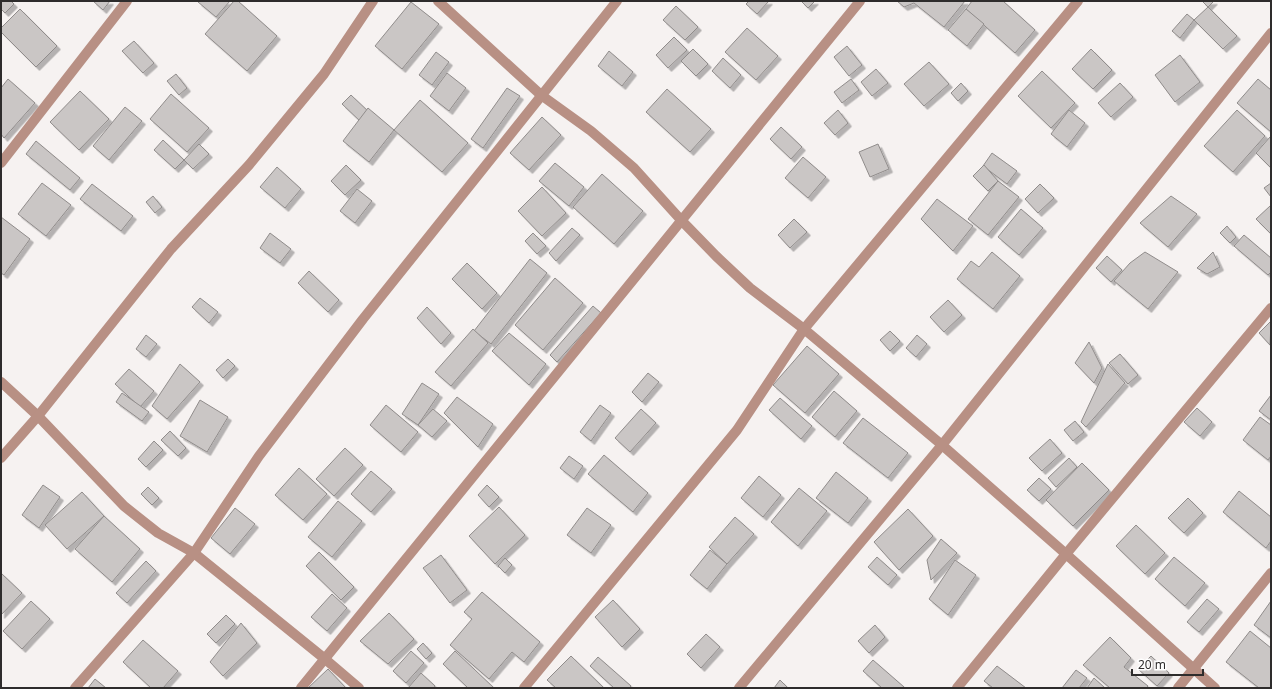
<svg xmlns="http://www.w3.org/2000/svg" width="1272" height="689" font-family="'Noto Sans',sans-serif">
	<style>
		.building { fill: #cac6c5; stroke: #908c8b; filter: url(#shadow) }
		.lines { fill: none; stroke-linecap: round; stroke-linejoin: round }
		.street { stroke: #b89084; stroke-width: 10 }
	</style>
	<defs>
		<filter id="shadow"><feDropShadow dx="3.5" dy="3.5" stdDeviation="0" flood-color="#0004"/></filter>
	</defs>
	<rect width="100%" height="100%" fill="#f6f2f1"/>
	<g class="building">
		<polygon points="1,1 11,1 14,4 5,13 1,9"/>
		<polygon points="93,1 110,1 103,10"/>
		<polygon points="199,1 230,1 216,17 198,2"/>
		<polygon points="234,1 238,1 277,36 247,71 205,34"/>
		<polygon points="749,1 769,1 757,14 746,4"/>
		<polygon points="801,1 815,1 808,8"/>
		<polygon points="897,1 965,1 944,27 914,3 904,7"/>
		<polygon points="972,1 1003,1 1035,30 1015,53 966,9"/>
		<polygon points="1202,1 1214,1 1208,7"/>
		<polygon points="411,2 439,24 402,69 375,46"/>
		<polygon points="676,6 698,27 685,40 663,20"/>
		<polygon points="1208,7 1237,36 1223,49 1194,20"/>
		<polygon points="20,9 57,46 36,67 1,32 1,28"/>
		<polygon points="966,9 984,24 967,46 948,30"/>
		<polygon points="1187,14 1194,20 1180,38 1172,31"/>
		<polygon points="747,28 778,56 756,80 725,52"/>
		<polygon points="674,37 687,50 668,68 656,55"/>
		<polygon points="134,41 154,63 143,73 122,51"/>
		<polygon points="847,46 862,65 849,76 834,57"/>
		<polygon points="693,49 708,64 696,76 681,61"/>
		<polygon points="1091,49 1112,70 1093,89 1072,69"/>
		<polygon points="609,51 633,72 622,86 598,66"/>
		<polygon points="436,52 449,62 432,85 419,75"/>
		<polygon points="1180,55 1200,82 1175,102 1155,75"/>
		<polygon points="723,58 741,75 730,88 712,71"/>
		<polygon points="929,62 949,84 924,106 904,84"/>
		<polygon points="876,69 888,83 872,96 861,82"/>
		<polygon points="1042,71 1075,103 1051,128 1018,96"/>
		<polygon points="447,73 466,88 449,111 430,96"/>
		<polygon points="176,74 187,88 179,95 167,81"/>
		<polygon points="8,79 35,103 4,138 1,134 1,88"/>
		<polygon points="851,79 859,90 842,103 834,92"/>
		<polygon points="1258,79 1271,90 1271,132 1237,103"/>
		<polygon points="961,83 968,91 958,101 951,93"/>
		<polygon points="1120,83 1133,97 1111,117 1098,103"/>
		<polygon points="507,88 520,96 483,148 471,139"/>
		<polygon points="667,89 711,129 690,152 646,112"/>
		<polygon points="80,91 109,119 79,150 50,122"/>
		<polygon points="171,94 209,128 187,152 150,119"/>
		<polygon points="351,95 370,113 361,122 342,104"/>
		<polygon points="420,100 468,143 442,172 394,130"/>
		<polygon points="125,107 142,121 109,160 93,146"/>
		<polygon points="368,108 394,130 369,162 343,141"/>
		<polygon points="838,110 848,123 835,135 824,123"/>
		<polygon points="1069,110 1085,123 1067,147 1051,134"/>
		<polygon points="1237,110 1265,136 1233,172 1204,146"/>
		<polygon points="542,117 561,135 529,170 510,153"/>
		<polygon points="781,127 802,147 791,159 770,139"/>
		<polygon points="1270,137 1271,138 1271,168 1256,153"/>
		<polygon points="163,140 184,160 175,169 154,150"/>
		<polygon points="36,141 80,178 70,190 26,154"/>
		<polygon points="199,144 209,154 193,169 184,160"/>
		<polygon points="878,144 889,169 870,177 859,152"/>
		<polygon points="992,153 1017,171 1007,184 983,166"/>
		<polygon points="803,157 826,177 808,198 785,178"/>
		<polygon points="555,163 584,187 569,206 539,181"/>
		<polygon points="346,165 361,180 345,195 331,181"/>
		<polygon points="984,165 998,181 988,191 973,176"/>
		<polygon points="277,167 301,189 285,208 260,187"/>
		<polygon points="602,174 643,211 614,244 573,207"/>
		<polygon points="998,181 1019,197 988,235 968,219"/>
		<polygon points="42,183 71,205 46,236 18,214"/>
		<polygon points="1271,183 1271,197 1264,188"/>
		<polygon points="92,184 133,216 121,231 80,199"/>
		<polygon points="1040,184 1054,198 1038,213 1025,199"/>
		<polygon points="542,187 566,213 542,236 518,211"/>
		<polygon points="357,189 372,201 355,223 340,211"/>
		<polygon points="153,196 162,207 155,213 146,202"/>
		<polygon points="1171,196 1197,214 1168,247 1140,223"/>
		<polygon points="937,199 973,226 953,251 921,219"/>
		<polygon points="1270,206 1271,206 1271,234 1256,219"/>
		<polygon points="1021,209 1043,228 1019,255 998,237"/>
		<polygon points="1,217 30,239 4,275 1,273"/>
		<polygon points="794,219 807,232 790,248 778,235"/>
		<polygon points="1227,226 1236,237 1230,243 1220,233"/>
		<polygon points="572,228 580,235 556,261 549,253"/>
		<polygon points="270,233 291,249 280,263 260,248"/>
		<polygon points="533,233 546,246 537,254 525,241"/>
		<polygon points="1244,235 1271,258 1271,272 1268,275 1234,246"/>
		<polygon points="992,252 1020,276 993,309 957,279 971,261 979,267"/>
		<polygon points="1145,252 1178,272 1148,309 1114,281 1130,263"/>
		<polygon points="1213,252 1220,267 1207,274 1197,268"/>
		<polygon points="1107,256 1122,270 1111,282 1096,268"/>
		<polygon points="530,259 547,273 491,344 474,331"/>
		<polygon points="467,263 497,293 482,309 452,279"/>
		<polygon points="309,271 339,300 328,312 298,283"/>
		<polygon points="555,278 583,303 543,350 515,325"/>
		<polygon points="200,298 218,312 209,323 192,307"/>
		<polygon points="948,300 962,315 944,332 930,317"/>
		<polygon points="593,306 601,313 557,362 550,355"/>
		<polygon points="427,307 451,333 441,344 417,318"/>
		<polygon points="1270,322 1271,323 1270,345 1259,333"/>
		<polygon points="473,329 488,343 451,386 435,372"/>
		<polygon points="890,331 900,341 890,351 880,340"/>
		<polygon points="509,333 546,364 529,385 492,351"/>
		<polygon points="146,335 157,344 146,357 136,349"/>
		<polygon points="917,335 927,344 916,357 906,348"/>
		<polygon points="1089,342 1102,368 1094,383 1075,363"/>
		<polygon points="807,346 839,374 805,413 773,385"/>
		<polygon points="1120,354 1138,375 1128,384 1109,363"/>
		<polygon points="228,359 235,366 223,378 216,370"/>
		<polygon points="180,364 200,382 167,419 152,406"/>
		<polygon points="1108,364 1125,383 1086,427 1081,422"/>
		<polygon points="129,369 154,391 140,407 115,384"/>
		<polygon points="648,373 659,382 642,402 632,392"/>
		<polygon points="422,383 439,394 418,425 402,414"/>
		<polygon points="834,391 857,411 835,437 812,417"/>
		<polygon points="122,393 149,412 142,421 116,402"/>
		<polygon points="1271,395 1271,420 1259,411"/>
		<polygon points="457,397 493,424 478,447 444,413"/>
		<polygon points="780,398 812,426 801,439 769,410"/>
		<polygon points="200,400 228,417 207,452 180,436"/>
		<polygon points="386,405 418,432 401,452 370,425"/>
		<polygon points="600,405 611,413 591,441 580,432"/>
		<polygon points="1197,408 1212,422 1200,436 1184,422"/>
		<polygon points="433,409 447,421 432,437 418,425"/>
		<polygon points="641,409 656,423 630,452 615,438"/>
		<polygon points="1260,417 1271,425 1271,456 1268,460 1243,440"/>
		<polygon points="863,418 908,453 888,478 843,443"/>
		<polygon points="1075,421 1084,432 1073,441 1064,430"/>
		<polygon points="170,431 186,448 178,456 161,440"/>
		<polygon points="1050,439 1062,453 1042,471 1029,458"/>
		<polygon points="154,441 163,450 146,467 138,459"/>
		<polygon points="345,448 363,465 334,496 316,479"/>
		<polygon points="604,455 648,493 633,512 588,474"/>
		<polygon points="569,456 583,466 574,479 560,468"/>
		<polygon points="1069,458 1077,467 1056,487 1048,478"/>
		<polygon points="1082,463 1109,490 1073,526 1046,500"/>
		<polygon points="299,468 327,494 303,520 275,495"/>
		<polygon points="371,471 392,489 371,512 351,494"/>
		<polygon points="836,472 868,498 848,523 816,498"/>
		<polygon points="759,476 781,495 763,517 741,498"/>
		<polygon points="1039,478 1051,489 1039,501 1027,490"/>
		<polygon points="43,485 60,497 39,528 22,515"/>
		<polygon points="487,485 499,497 489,507 478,495"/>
		<polygon points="148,487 159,498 152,505 141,494"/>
		<polygon points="799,488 827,511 798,546 771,522"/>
		<polygon points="1239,491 1271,517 1271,541 1266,548 1223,512"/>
		<polygon points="82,492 104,516 67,549 45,525"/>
		<polygon points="1188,498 1203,513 1184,533 1168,518"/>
		<polygon points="338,501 362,521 332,557 308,537"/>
		<polygon points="499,507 525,535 495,564 469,536"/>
		<polygon points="235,508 255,524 230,554 211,538"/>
		<polygon points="587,508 611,525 591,553 567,535"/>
		<polygon points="908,509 933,536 899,570 874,542"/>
		<polygon points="104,516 140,549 112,582 75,549"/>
		<polygon points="735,517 754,534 727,564 709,547"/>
		<polygon points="1136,525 1165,553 1145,574 1116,546"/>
		<polygon points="941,539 957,553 931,580 927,560"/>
		<polygon points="710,550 727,564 707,589 690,575"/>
		<polygon points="319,552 354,587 341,600 306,566"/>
		<polygon points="441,555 467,590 450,603 423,568"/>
		<polygon points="877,557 897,575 888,585 868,567"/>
		<polygon points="1174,557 1205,583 1185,606 1155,579"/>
		<polygon points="505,558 512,565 505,573 498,566"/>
		<polygon points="955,560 976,575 948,615 929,599"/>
		<polygon points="146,561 156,571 127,603 116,593"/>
		<polygon points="1,573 22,593 1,615"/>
		<polygon points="482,592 540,642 524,662 512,652 489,679 450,645 472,619 464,612"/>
		<polygon points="332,594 347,608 327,631 311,617"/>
		<polygon points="1207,599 1219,609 1199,632 1187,622"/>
		<polygon points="613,600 640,629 622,647 595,617"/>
		<polygon points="31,601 50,619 22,649 3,631"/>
		<polygon points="1271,601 1271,638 1254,625"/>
		<polygon points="389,613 414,639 388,664 360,641"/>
		<polygon points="226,615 235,624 216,643 207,634"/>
		<polygon points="241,623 257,643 223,676 210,662"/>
		<polygon points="875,625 885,637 869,653 858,641"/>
		<polygon points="1250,631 1271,648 1271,688 1259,688 1226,662"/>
		<polygon points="706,634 720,647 701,668 687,654"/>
		<polygon points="1110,637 1131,658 1124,667 1148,686 1146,688 1110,688 1083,665"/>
		<polygon points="143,640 178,671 163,688 151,688 123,662"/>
		<polygon points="423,643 432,653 426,659 417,649"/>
		<polygon points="411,651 424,663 406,683 393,671"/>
		<polygon points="455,651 494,688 468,688 443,664"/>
		<polygon points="571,656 604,688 556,688 547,680"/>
		<polygon points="1151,656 1169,673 1157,686 1138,669"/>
		<polygon points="598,657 631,686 629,688 614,688 590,666"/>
		<polygon points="873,660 904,687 903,688 882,688 863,671"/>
		<polygon points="997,666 1026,688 993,688 984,681"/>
		<polygon points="328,669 346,688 308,688"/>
		<polygon points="1076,670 1087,678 1079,688 1062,688"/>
		<polygon points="421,673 435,686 434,688 408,688"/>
		<polygon points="1094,678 1105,688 1087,688"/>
		<polygon points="95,679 106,688 88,688"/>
		<polygon points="780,680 788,688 774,688"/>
	</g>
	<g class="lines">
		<g class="street">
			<polyline points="438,1 541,95 591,131 634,168 681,220 716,256 750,288 804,329 942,445 1066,554 1215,688"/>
			<polyline points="1,163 127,1"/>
			<polyline points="1,382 38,416 124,506 158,533 194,553 325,659 359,688"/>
			<polyline points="1,458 38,416 171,249 249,165 324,74 373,1"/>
			<polyline points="75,688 194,553 259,456 363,319 617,1"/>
			<polyline points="301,688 860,1"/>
			<polyline points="524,688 737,430 804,329 1078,1"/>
			<polyline points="739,688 942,445 1271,33"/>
			<polyline points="957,688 1066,554 1271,308"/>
			<polyline points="1178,688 1271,573"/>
		</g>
	</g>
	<rect width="1272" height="689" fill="none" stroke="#2e2c2c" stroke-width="4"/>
	<path d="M1132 669v6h71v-6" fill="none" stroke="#2e2c2c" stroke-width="2"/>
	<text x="1138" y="669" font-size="12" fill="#2e2c2c" stroke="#ffffff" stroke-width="3" paint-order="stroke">20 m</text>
</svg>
